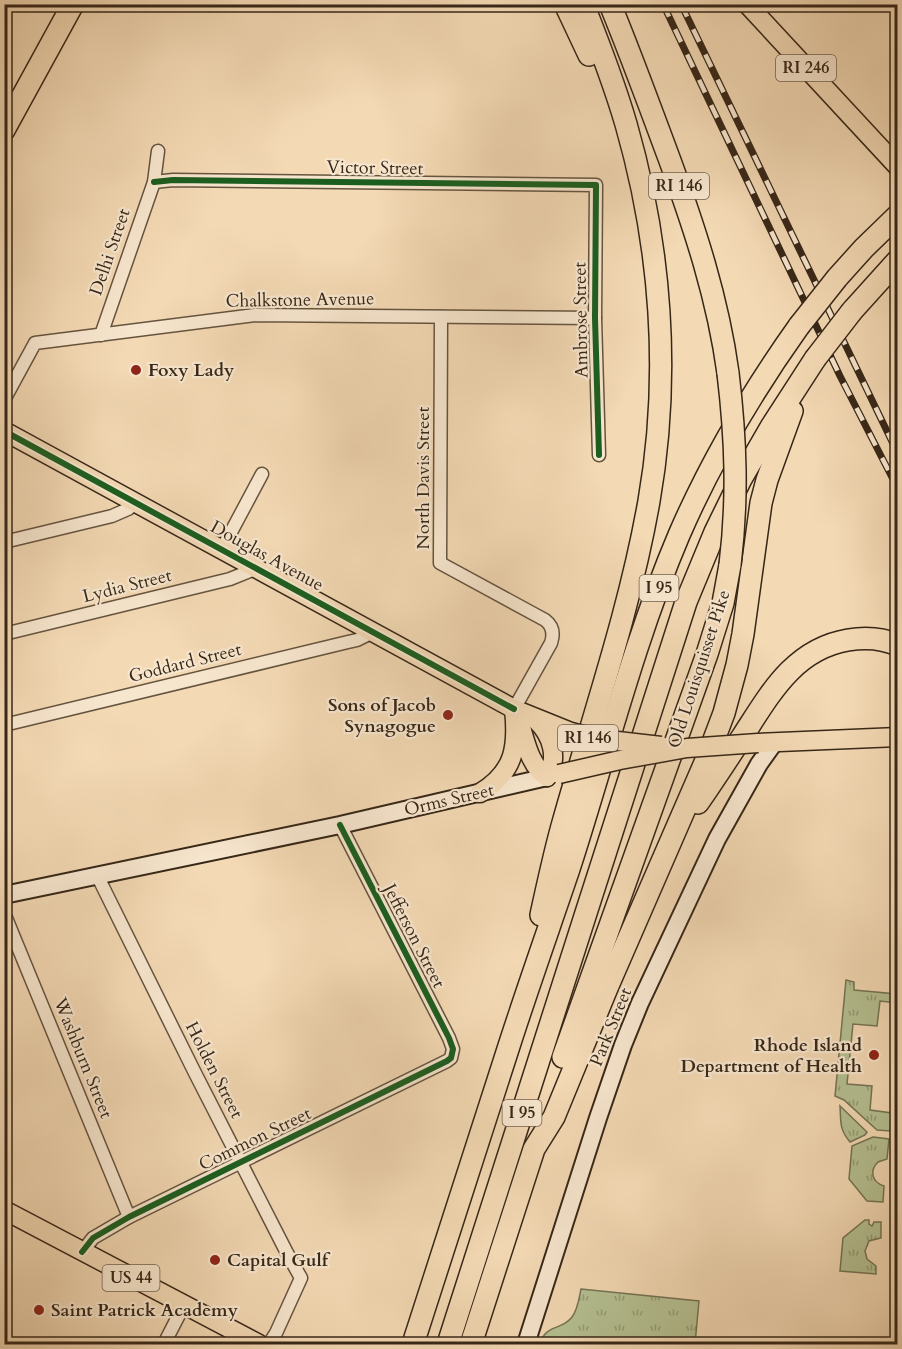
<svg xmlns="http://www.w3.org/2000/svg" width="902" height="1349" font-family="Cardo,serif">
	<style>
		.grass { fill: url(#grass-tufts); stroke: #767455; stroke-width: 1.5 }
		.lines { fill: none; stroke-linecap: round; stroke-linejoin: round }
		.street-casing { stroke: #66543f; stroke-width: 15 }
		.secondary-casing { stroke: #372718; stroke-width: 20 }
		.primary-casing { stroke: #372718; stroke-width: 21 }
		.highway-casing { stroke: #372718; stroke-width: 24 }
		.street { stroke: #f7e6ce; stroke-width: 12 }
		.secondary { stroke: #f7e6ce; stroke-width: 16 }
		.primary { stroke: #f3d9b4; stroke-width: 18 }
		.highway { stroke: #f3d9b4; stroke-width: 21 }
		.rail-casing { stroke: #372718; stroke-width: 7 }
		.rail { stroke: #f7e6ce; stroke-width: 4.5; stroke-dasharray: 14; stroke-linecap: butt }
		.primary-bridge-casing { stroke: #372718; stroke-width: 21; stroke-linecap: butt }
		.highway-bridge-casing { stroke: #372718; stroke-width: 24; stroke-linecap: butt }
		.primary-bridge { stroke: #f3d9b4; stroke-width: 18 }
		.highway-bridge { stroke: #f3d9b4; stroke-width: 21 }
		.cycleway-casing { stroke: #f7e6ce; stroke-width: 10 }
		.cycleway { stroke: #1b5e20; stroke-width: 6 }
		.poi-dot { fill: #8f2418; stroke: #f7e6ce; stroke-width: 2 }
		.labels { text-anchor: middle; dominant-baseline: central; stroke-width: 4.5; stroke-linejoin: round; paint-order: stroke }
		.shield { fill: #f7e6ce; stroke: #71604f; stroke-width: 1.5 }
		.shield-label { font-size: 16px; font-weight: bold; fill: #372718 }
		.street-label { font-size: 18px; fill: #372718; stroke: #f7e6ce }
		.poi-label { font-size: 18px; font-weight: bold; fill: #372718; stroke: #f7e6ce; text-anchor: start }
	</style>
	<defs>
		<pattern id="grass-tufts" width="24" height="20" patternUnits="userSpaceOnUse" patternTransform="scale(1.5)"><rect width="24" height="20" fill="#b5c092"/><path d="M3 7l-1-3M5 7V3M7 7l1-3M15 17l-1-3M17 17v-4M19 17l1-3" fill="none" stroke="#949c76"/></pattern>
	</defs>
	<rect width="100%" height="100%" fill="#f3d9b4"/>
	<filter id="stains"><feTurbulence type="fractalNoise" baseFrequency=".00333" numOctaves="4"/><feColorMatrix values="0 0 0 0 .2 0 0 0 0 .09 0 0 0 0 .02 0 0 0 .5 -.17"/></filter>
	<radialGradient id="worn" r=".72"><stop offset=".6" stop-color="#630" stop-opacity="0"/><stop offset="1" stop-color="#630" stop-opacity=".3"/></radialGradient>
	<g class="grass">
		<polygon points="846,980 854,982 854,990 897,994 897,1003 880,1001 877,1026 853,1024 847,1084 872,1086 870,1110 892,1113 890,1131 877,1130 844,1100 835,1096"/>
		<path d="M840,1106L867,1132L865,1135L850,1142C839,1129 841,1122 840,1106Z"/>
		<path d="M873,1137L889,1139L887,1159L878,1162C869,1171 872,1182 884,1186L883,1202L867,1201L849,1179L852,1146Z"/>
		<polygon points="865,1220 869,1220 869,1224 872,1226 874,1222 881,1222 881,1238 869,1241 865,1251 867,1259 876,1266 876,1274 840,1271 843,1238"/>
		<path d="M581,1289L699,1301L695,1344H540C546,1323 562,1331 572,1317C578,1309 579,1298 581,1289Z"/>
	</g>
	<g class="lines">
		<g class="street-casing">
			<g id="street">
				<polyline points="154,182 173,180 596,185 595,318 599,455"/>
				<path d="M441,317L440,563L545,620C553,626 554,634 551,643L514,709"/>
				<polyline points="101,335 154,182 158,151"/>
				<polyline points="4,400 35,343 255,315 595,318"/>
				<polyline points="4,542 112,516 128,509 137,502"/>
				<polyline points="222,549 262,474"/>
				<polyline points="4,634 230,579 257,568"/>
				<polyline points="4,725 348,642 357,640 373,632"/>
				<polyline points="97,875 195,1073 287,1253 301,1278 276,1333 269,1344"/>
				<polyline points="4,913 129,1217"/>
				<polyline points="82,1252 93,1238 129,1217 447,1061 451,1058 453,1049 449,1038 340,825"/>
				<polyline points="164,1344 184,1305"/>
			</g>
		</g>
		<g class="secondary-casing">
			<g id="secondary">
				<polyline points="4,895 340,825 547,777"/>
				<polyline points="526,1344 598,1118 623,1045 640,1003 717,839 759,764 774,743"/>
			</g>
		</g>
		<g class="primary-casing">
			<g id="primary">
				<polyline points="747,4 898,167"/>
				<polyline points="4,431 514,709 571,732"/>
				<path d="M536,720C552,735 559,758 547,777"/>
				<path d="M520,724C526,743 530,766 547,777"/>
				<polyline points="758,743 898,737"/>
				<path d="M480,793C515,772 518,746 514,709"/>
				<polyline points="4,1210 259,1344"/>
			</g>
		</g>
		<g class="highway-casing">
			<g id="highway">
				<polyline points="565,4 589,55"/>
				<path d="M610,4C631,55 650,107 669,158C695,229 718,299 728,373"/>
				<polyline points="4,130 73,4"/>
				<polyline points="837,278 864,248 898,215"/>
				<polyline points="852,311 898,260"/>
				<path d="M698,803C714,780 729,757 744,734C771,692 795,649 848,640C865,637 882,638 898,645"/>
				<path d="M541,915C548,883 555,850 564,819C594,713 630,609 649,501C671,375 661,246 626,124C614,83 599,44 583,4"/>
				<polyline points="563,1057 707,654 723,603 730,565"/>
				<path d="M413,1344C445,1245 477,1145 509,1046C528,987 549,928 569,869C605,758 633,643 679,535C711,461 752,392 799,326"/>
				<polyline points="448,1344 586,913 686,602 715,532 741,479 771,427 815,359"/>
				<polyline points="471,1344 534,1149 554,1117 607,988 707,758 724,713 737,665 743,634 761,503 767,480 792,411"/>
			</g>
		</g>
		<use href="#street" class="street"/>
		<use href="#secondary" class="secondary"/>
		<use href="#primary" class="primary"/>
		<use href="#highway" class="highway"/>
		<g class="rail-casing">
			<g id="rail">
				<polyline points="663,4 840,376 898,489"/>
				<polyline points="681,4 898,454"/>
			</g>
		</g>
		<use href="#rail" class="rail"/>
		<g class="primary-bridge-casing">
			<g id="primary-bridge">
				<polyline points="571,732 600,739 661,746"/>
				<polyline points="559,774 620,760 687,748 758,743"/>
			</g>
		</g>
		<g class="highway-bridge-casing">
			<g id="highway-bridge">
				<polyline points="799,326 837,278"/>
				<polyline points="815,359 852,311"/>
				<path d="M728,373C736,440 738,499 730,565"/>
			</g>
		</g>
		<use href="#primary-bridge" class="primary-bridge"/>
		<use href="#highway-bridge" class="highway-bridge"/>
		<g class="cycleway-casing">
			<g id="cycleway">
				<polyline points="154,182 173,180 596,185 595,318 599,455"/>
				<polyline points="4,431 514,709"/>
				<polyline points="82,1252 93,1238 129,1217 447,1061 451,1058 453,1049 449,1038 340,825"/>
			</g>
		</g>
		<use href="#cycleway" class="cycleway"/>
	</g>
	<g class="poi-dot">
		<circle cx="136" cy="370" r="6"/>
		<circle cx="448" cy="715" r="6"/>
		<circle cx="874" cy="1055" r="6"/>
		<circle cx="215" cy="1260" r="6"/>
		<circle cx="39" cy="1310" r="6"/>
	</g>
	<g class="labels">
		<g class="shield">
			<rect x="776" y="55" width="60" height="26" rx="4.5"/>
			<rect x="649" y="173" width="60" height="26" rx="4.5"/>
			<rect x="639.5" y="575" width="39" height="26" rx="4.5"/>
			<rect x="558" y="725" width="60" height="26" rx="4.5"/>
			<rect x="502.5" y="1100" width="39" height="26" rx="4.5"/>
			<rect x="102.5" y="1265" width="57" height="26" rx="4.5"/>
		</g>
		<g class="shield-label">
			<text x="806" y="68">RI 246</text>
			<text x="679" y="186">RI 146</text>
			<text x="659" y="588">I 95</text>
			<text x="588" y="738">RI 146</text>
			<text x="522" y="1113">I 95</text>
			<text x="131" y="1278">US 44</text>
		</g>
		<g class="street-label">
			<text transform="translate(375 168) rotate(1)">Victor Street</text>
			<text transform="translate(110 252) rotate(-71)">Delhi Street</text>
			<text transform="translate(300 300) rotate(-1)">Chalkstone Avenue</text>
			<text transform="translate(581 320) rotate(-91)">Ambrose Street</text>
			<text transform="translate(423 478) rotate(-90)">North Davis Street</text>
			<text transform="translate(267 556) rotate(29)">Douglas Avenue</text>
			<text transform="translate(127 586) rotate(-14)">Lydia Street</text>
			<text transform="translate(185 663) rotate(-14)">Goddard Street</text>
			<text transform="translate(699 669) rotate(-72)">Old Louisquisset Pike</text>
			<text transform="translate(449 800) rotate(-13)">Orms Street</text>
			<text transform="translate(414 936) rotate(63)">Jefferson Street</text>
			<text transform="translate(611 1027) rotate(-68)">Park Street</text>
			<text transform="translate(83 1058) rotate(68)">Washburn Street</text>
			<text transform="translate(214 1070) rotate(63)">Holden Street</text>
			<text transform="translate(255 1139) rotate(-26)">Common Street</text>
		</g>
		<g class="poi-label">
			<text x="148" y="370">Foxy Lady</text>
			<text x="436" y="705" text-anchor="end">Sons of Jacob<tspan x="436" dy="21">Synagogue</tspan></text>
			<text x="862" y="1045" text-anchor="end">Rhode Island<tspan x="862" dy="21">Department of Health</tspan></text>
			<text x="227" y="1260">Capital Gulf</text>
			<text x="51" y="1310">Saint Patrick Academy</text>
		</g>
	</g>
	<rect width="902" height="1349" fill="none" stroke="#f3d9b4" stroke-width="24"/>
	<rect x="6" y="6" width="890" height="1337" fill="none" stroke="#372718" stroke-width="3"/>
	<rect x="12" y="12" width="878" height="1325" fill="none" stroke="#372718" stroke-width="1.5"/>
	<rect width="100%" height="100%" filter="url(#stains)"/>
	<rect width="100%" height="100%" fill="url(#worn)"/>
</svg>
